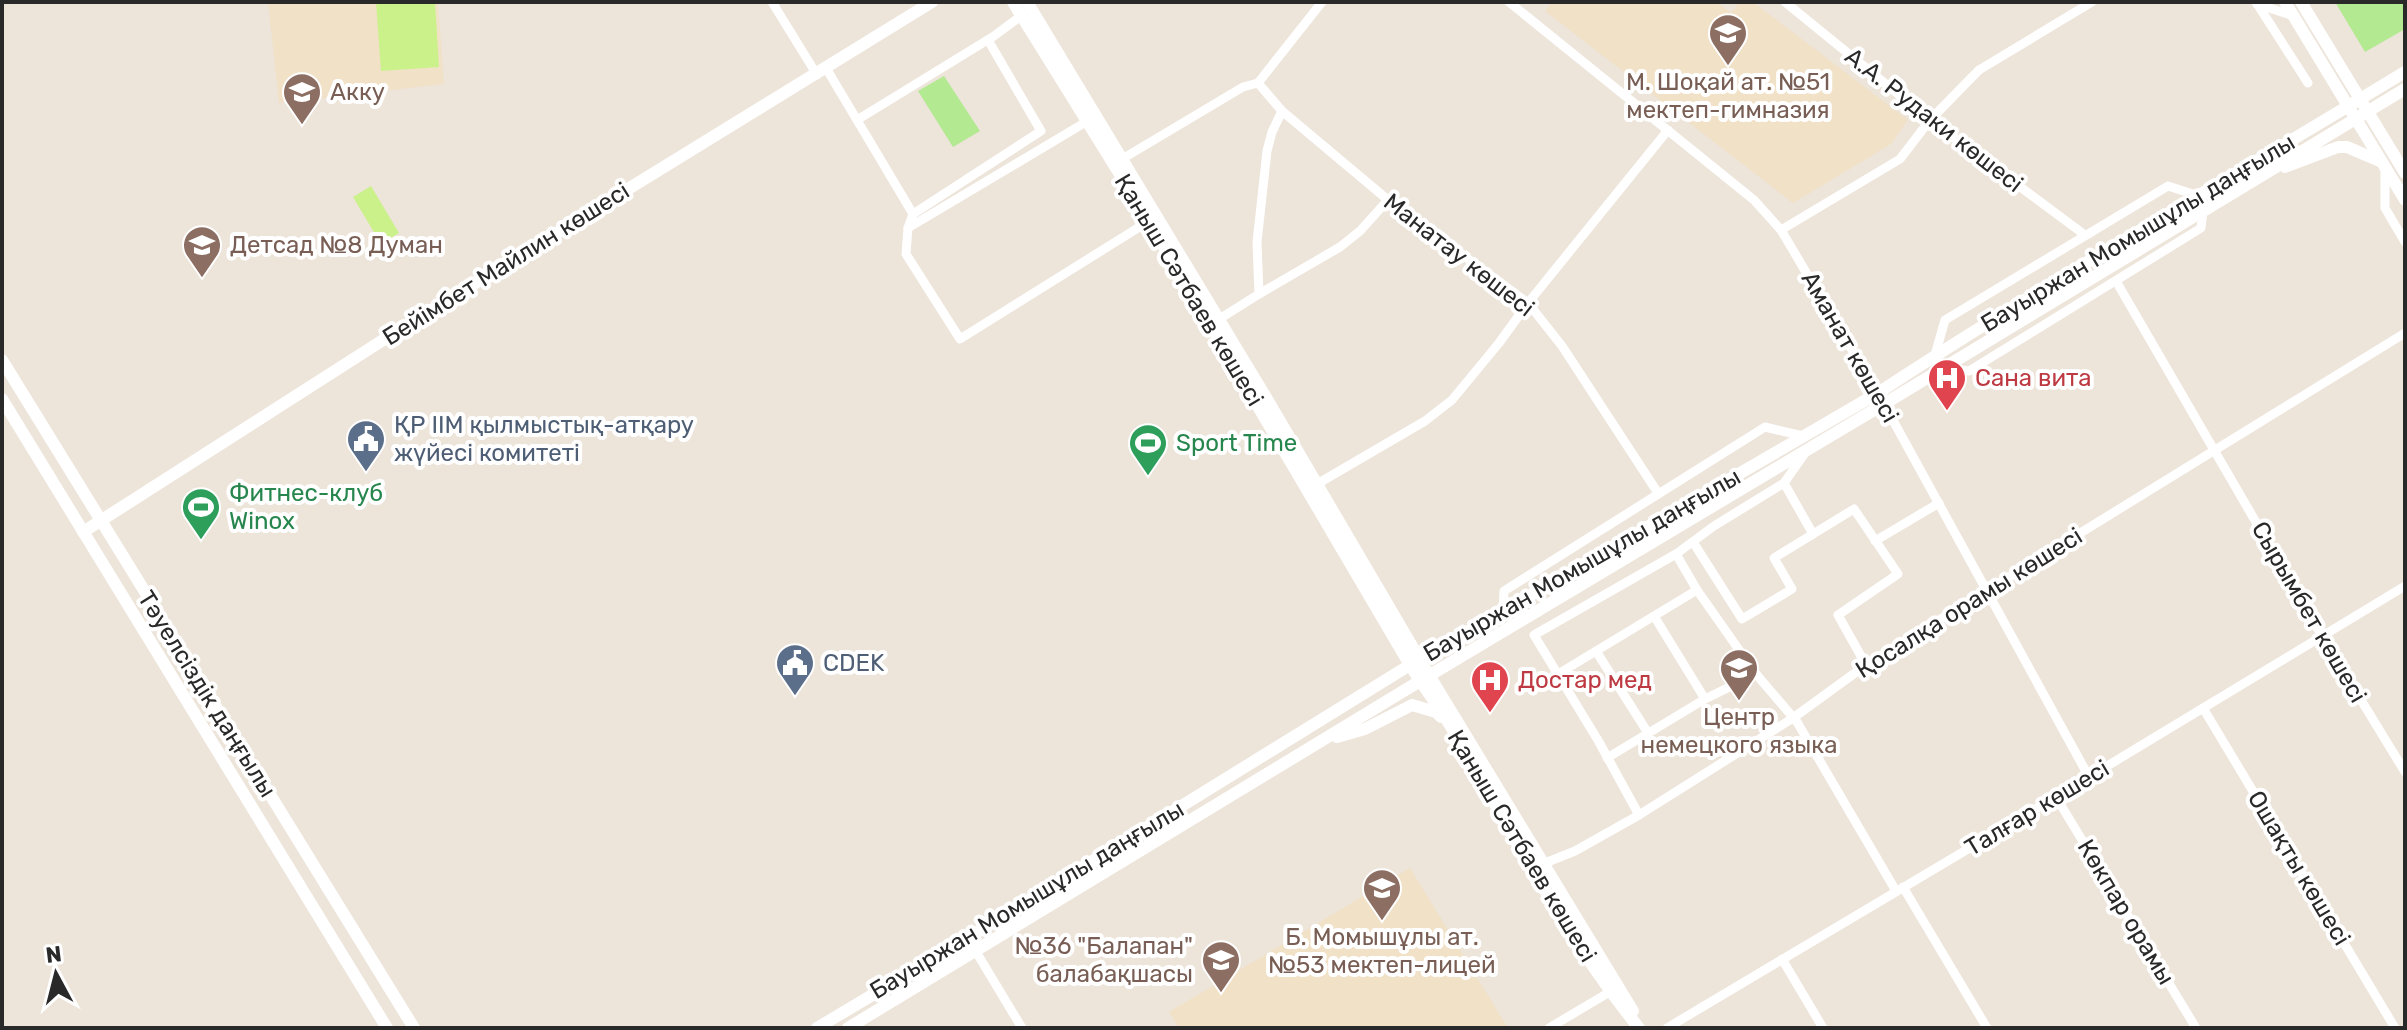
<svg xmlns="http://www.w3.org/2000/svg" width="2407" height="1030" font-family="Rubik,sans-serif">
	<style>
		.education { fill: #f0e1c7 }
		.green { fill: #b3e991 }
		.pitch { fill: #cbf18b }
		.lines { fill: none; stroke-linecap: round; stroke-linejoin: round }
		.street { stroke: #fff; stroke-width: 9 }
		.secondary { stroke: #fff; stroke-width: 12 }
		.labels { text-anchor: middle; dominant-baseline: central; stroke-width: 8; stroke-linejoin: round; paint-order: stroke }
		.education-label { font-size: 24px; fill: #785e54; stroke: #fff }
		.street-label { font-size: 24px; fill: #292929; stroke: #fff }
		.health-label { font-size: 24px; fill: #be3a42; stroke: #fff; text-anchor: start }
		.service-label { font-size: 24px; fill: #4e5e75; stroke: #fff; text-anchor: start }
		.leisure-label { font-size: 24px; fill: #27864d; stroke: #fff; text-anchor: start }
	</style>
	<rect width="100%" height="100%" fill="#ede4da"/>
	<g class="education">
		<polygon points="268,2 438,2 444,84 279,103"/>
		<polygon points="1552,2 1717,2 1731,13 1739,2 1753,2 1908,120 1891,144 1793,203 1545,11"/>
		<polygon points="1410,868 1508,1028 1179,1028 1169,1012"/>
	</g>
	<g class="green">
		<polygon points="2335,2 2405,2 2405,29 2365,52"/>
		<polygon points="944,76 980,131 953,147 918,91"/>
	</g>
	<g class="pitch">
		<polygon points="376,2 435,2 439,67 381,71"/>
		<polygon points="371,186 399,233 381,244 353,197"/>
	</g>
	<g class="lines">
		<g class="street">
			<polyline points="772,2 817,75"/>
			<polyline points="1509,2 1754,200 1781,230 1884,404 2089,777"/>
			<polyline points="1785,2 1930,120 2085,235"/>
			<polyline points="2256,2 2308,83"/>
			<polyline points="2257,4 2294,16"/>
			<polyline points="826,68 913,214 908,228 906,254 960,339 1149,221"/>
			<polyline points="1258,83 1282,111 1388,200 1528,303 1562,346 1658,493"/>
			<polyline points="857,120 994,36 1021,16"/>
			<polyline points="1122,159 1243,87 1258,83 1322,2"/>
			<polyline points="2385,166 2385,208 2405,242"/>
			<polyline points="913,214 1041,131 988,40"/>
			<polyline points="908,228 1091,119"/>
			<polyline points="1781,230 1900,159 1930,120 1979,70 2092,2"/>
			<polyline points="2116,281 2322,636 2405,772"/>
			<polyline points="1259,294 1340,247 1360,231 1388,200"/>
			<polyline points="1213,323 1259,294 1257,242 1267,151 1272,132 1282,111"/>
			<polyline points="1935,355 1945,320 2168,186 2196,195"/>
			<polyline points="1944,368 1969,371 2201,228 2203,211"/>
			<polyline points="1784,483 1813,534"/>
			<polyline points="1317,484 1425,421 1452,400 1499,343 1528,303 1668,130"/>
			<polyline points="1875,541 1939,503"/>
			<polyline points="1693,542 1742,619 1792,589 1774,558 1854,509 1898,574 1838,615 1866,665"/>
			<polyline points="1676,554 1697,590 1756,674 1797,722 1896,891"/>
			<polyline points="1503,611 1504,591 1765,427 1803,436"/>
			<polyline points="1654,616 1705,699"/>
			<polyline points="1596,651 1648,733"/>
			<polyline points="1558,674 1697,590"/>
			<polyline points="2203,708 2395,1028"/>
			<polyline points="1607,758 1705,699 1756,674"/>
			<polyline points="2056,797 2196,1028"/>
			<polyline points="1639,815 1599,742 1534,635 1676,554 1714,526 1784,483 1805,453"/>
			<polyline points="1540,865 1575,851 1639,815 1793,718 1866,665 2405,333"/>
			<polyline points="1903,887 1987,1028"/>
			<polyline points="972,945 1022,1028"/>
			<polyline points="1782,959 1823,1028"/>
			<polyline points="1549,1028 1613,990"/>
			<polyline points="1667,1028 2089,777 2405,586"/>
		</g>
		<g class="secondary">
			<path d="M1013,2L1149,221L1410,665C1424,688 1441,709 1454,732C1511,830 1567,940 1639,1028"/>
			<polyline points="1027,2 1267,399 1429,675 1633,1011"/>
			<polyline points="2285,2 2405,200"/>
			<polyline points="2301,2 2405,173"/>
			<polyline points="2285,167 2338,147 2347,147 2382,162"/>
			<polyline points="2,360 414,1028"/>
			<polyline points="2,399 387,1028"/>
			<polyline points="83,532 394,333 932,2"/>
			<polyline points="1337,737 1365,729 1412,705 1436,712 1441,717"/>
			<path d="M817,1028L953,947L1410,665L1878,393C2050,280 2229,179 2405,72"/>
			<polyline points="848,1028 1420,681 1884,404 2405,89"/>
		</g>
	</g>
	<defs>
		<g id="school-pin" transform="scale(2)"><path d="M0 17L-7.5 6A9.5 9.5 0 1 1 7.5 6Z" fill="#8d6e63" stroke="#fff"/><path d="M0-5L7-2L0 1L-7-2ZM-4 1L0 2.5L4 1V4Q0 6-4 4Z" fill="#fff"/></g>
		<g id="hospital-pin" transform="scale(2)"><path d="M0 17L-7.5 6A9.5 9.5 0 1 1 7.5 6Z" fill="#e0444e" stroke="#fff"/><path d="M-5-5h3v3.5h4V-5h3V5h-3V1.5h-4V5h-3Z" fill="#fff"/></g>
		<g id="civic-pin" transform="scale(2)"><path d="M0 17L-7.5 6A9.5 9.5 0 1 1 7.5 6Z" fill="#5c6f8a" stroke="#fff"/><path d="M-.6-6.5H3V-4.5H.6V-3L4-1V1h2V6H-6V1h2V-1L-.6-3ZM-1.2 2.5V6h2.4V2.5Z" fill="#fff"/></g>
		<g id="stadium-pin" transform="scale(2)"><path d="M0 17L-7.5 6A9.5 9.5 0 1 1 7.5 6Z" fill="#2e9e5b" stroke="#fff"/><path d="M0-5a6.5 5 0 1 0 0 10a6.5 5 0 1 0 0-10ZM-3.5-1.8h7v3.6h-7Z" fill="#fff"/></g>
	</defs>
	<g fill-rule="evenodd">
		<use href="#school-pin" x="1728" y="33"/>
		<use href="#school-pin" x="302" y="92"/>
		<use href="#school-pin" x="202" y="245"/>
		<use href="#hospital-pin" x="1947" y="378"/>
		<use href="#civic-pin" x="366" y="439"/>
		<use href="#stadium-pin" x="1148" y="443"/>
		<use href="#stadium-pin" x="201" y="507"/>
		<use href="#civic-pin" x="795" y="663"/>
		<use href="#school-pin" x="1739" y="668"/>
		<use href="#hospital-pin" x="1490" y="680"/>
		<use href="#school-pin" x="1382" y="888"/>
		<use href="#school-pin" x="1221" y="960"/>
	</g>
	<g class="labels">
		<g class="education-label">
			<text x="1728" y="82">М. Шоқай ат. №51<tspan x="1728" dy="28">мектеп-гимназия</tspan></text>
			<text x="330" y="92" text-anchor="start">Акку</text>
			<text x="230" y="245" text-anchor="start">Детсад №8 Думан</text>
			<text x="1739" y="717">Центр<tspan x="1739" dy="28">немецкого языка</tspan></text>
			<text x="1382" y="937">Б. Момышұлы ат.<tspan x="1382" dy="28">№53 мектеп-лицей</tspan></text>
			<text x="1193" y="946" text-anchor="end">№36 "Балапан"<tspan x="1193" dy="28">балабақшасы</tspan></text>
		</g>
		<g class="street-label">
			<text transform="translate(1934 120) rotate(38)">А.А. Рудаки көшесі</text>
			<text transform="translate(2138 233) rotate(-31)">Бауыржан Момышұлы даңғылы</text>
			<text transform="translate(1459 255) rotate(38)">Манатау көшесі</text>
			<text transform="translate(506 264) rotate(-32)">Бейімбет Майлин көшесі</text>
			<text transform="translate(1189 290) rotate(59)">Қаныш Сәтбаев көшесі</text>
			<text transform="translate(1850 347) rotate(60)">Аманат көшесі</text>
			<text transform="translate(1582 565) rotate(-30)">Бауыржан Момышұлы даңғылы</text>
			<text transform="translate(1969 603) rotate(-32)">Қосалқа орамы көшесі</text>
			<text transform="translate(2309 612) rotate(60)">Сырымбет көшесі</text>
			<text transform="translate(207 694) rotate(58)">Тәуелсіздік даңғылы</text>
			<text transform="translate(2037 808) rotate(-31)">Талғар көшесі</text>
			<text transform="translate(1522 846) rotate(59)">Қаныш Сәтбаев көшесі</text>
			<text transform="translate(2299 868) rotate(59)">Ошақты көшесі</text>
			<text transform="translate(1027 900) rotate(-31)">Бауыржан Момышұлы даңғылы</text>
			<text transform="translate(2126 912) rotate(59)">Көкпар орамы</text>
		</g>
		<g class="health-label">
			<text x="1975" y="378">Сана вита</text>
			<text x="1518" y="680">Достар мед</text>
		</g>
		<g class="service-label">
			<text x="394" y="425">ҚР ІІМ қылмыстық-атқару<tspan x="394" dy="28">жүйесі комитеті</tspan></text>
			<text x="823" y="663">CDEK</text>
		</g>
		<g class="leisure-label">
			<text x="1176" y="443">Sport Time</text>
			<text x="229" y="493">Фитнес-клуб<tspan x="229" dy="28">Winox</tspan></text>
		</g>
	</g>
	<rect width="2407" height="1030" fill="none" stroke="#292929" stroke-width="8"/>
	<g transform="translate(56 974) rotate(353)" stroke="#ffffff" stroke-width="6" paint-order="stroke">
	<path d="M0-6L14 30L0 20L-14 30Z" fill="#292929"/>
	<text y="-12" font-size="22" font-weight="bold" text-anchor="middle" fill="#292929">N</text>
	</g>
</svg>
